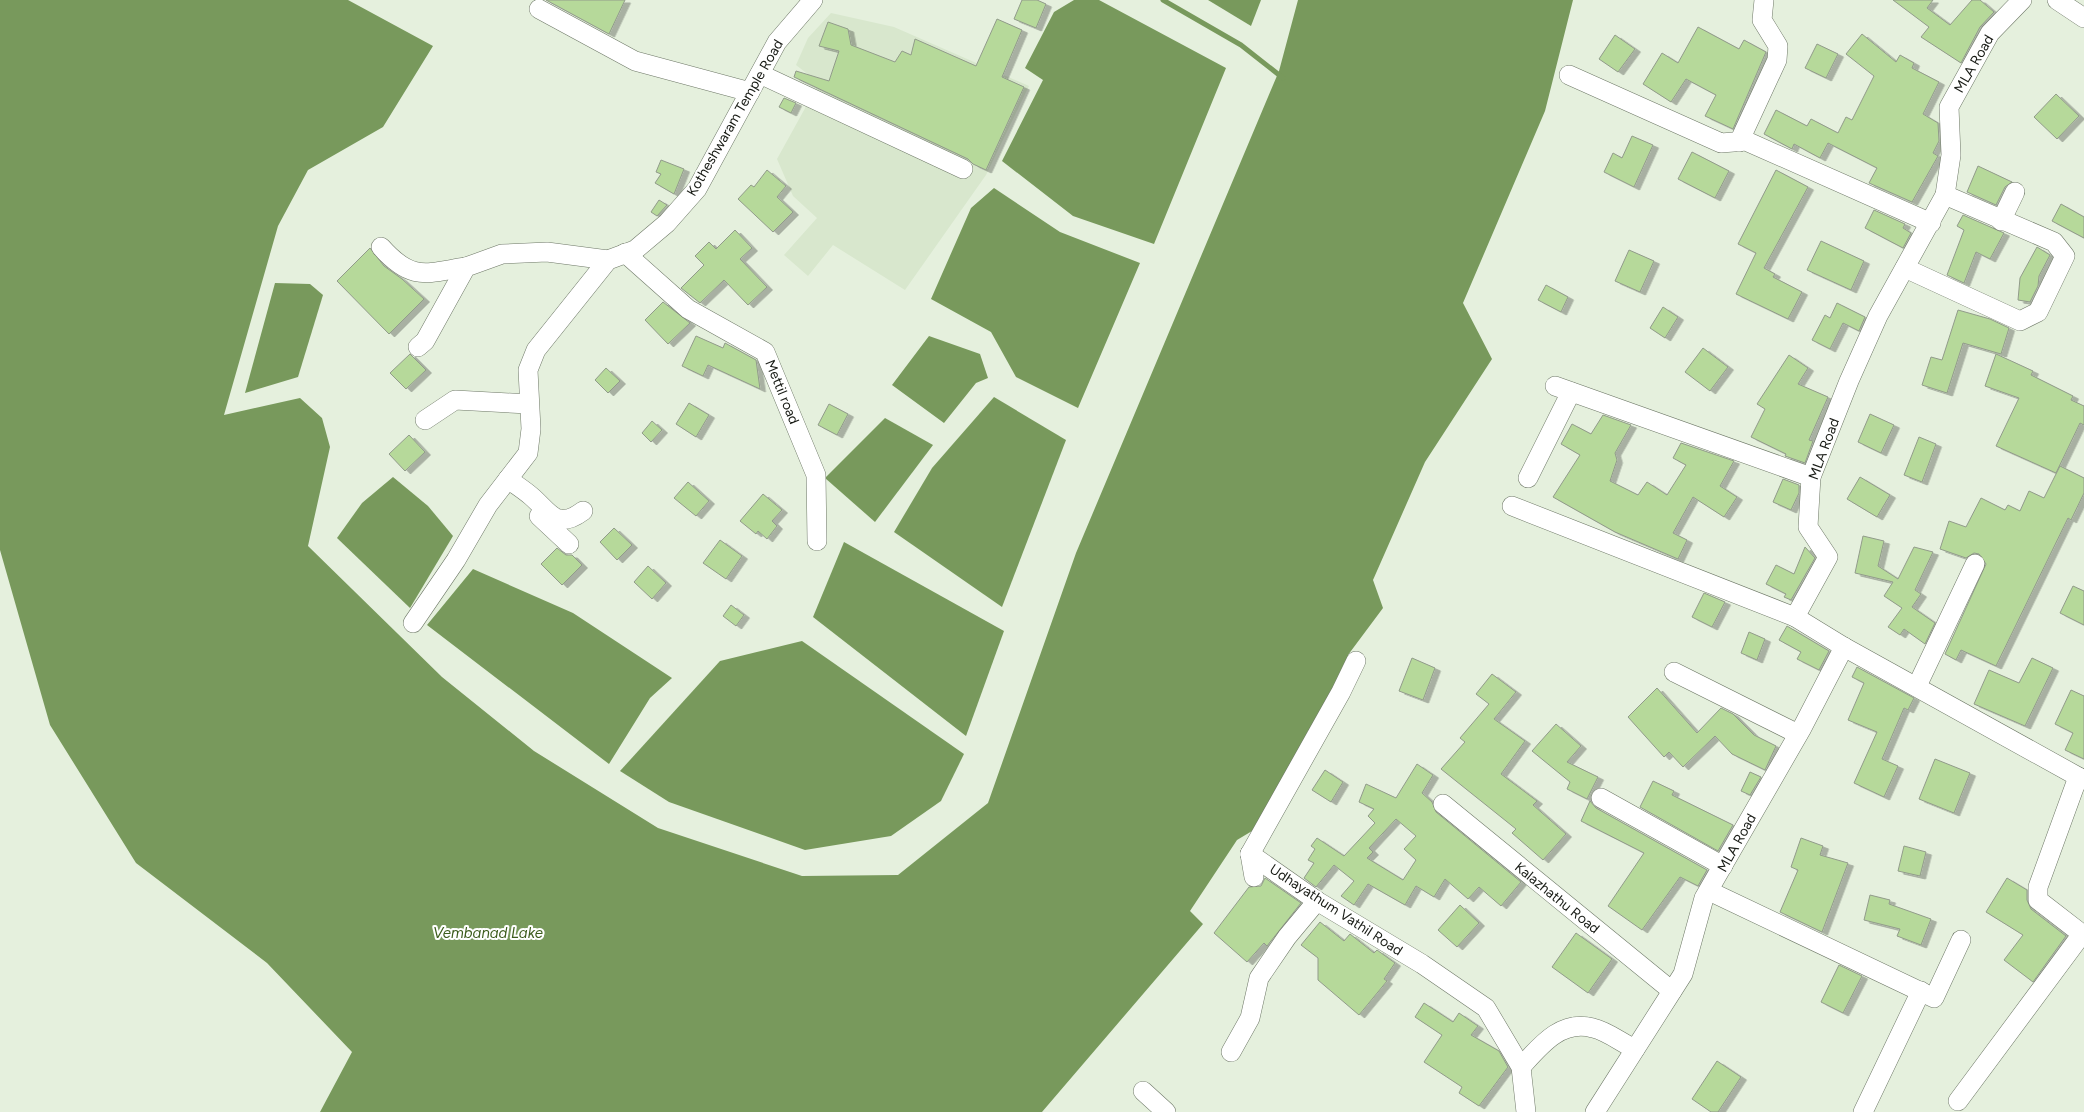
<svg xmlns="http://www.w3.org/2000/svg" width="2084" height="1112" font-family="Figtree,sans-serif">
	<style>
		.built { fill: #d8e7cd }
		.water { fill: #78995c }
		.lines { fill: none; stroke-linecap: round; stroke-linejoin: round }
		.stream { stroke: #78995c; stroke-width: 5 }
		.building { fill: #b6d99a; stroke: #919b8a; fill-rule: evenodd; filter: url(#shadow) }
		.minor-casing { stroke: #6e7867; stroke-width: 20 }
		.minor { stroke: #fff; stroke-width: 19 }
		.labels { text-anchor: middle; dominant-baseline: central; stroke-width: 4; stroke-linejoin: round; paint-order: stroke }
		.street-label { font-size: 14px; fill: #171a14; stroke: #fff }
		.water-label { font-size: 15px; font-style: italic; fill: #3c5c1c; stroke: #fff }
	</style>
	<defs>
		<filter id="shadow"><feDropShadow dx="5.5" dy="3" stdDeviation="0" flood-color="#0004"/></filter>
	</defs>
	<rect width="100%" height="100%" fill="#e5f0dd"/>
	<polygon class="built" points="831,13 894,27 1029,86 986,175 905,290 833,245 808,276 784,255 817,218 793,196 777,159 819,83 796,65 808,38"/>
	<g class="water">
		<polygon points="0,0 348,0 433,46 383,127 308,170 278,226 224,415 300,398 322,418 330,447 308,546 442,677 534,751 658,828 802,876 898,875 988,803 1076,553 1279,71 1298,0 1573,0 1545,111 1463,303 1492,359 1425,462 1373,580 1383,608 1348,655 1357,676 1333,712 1308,731 1262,825 1237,840 1190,911 1203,924 1042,1112 320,1112 352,1052 267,963 136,863 50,725 0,550"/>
		<polygon points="1074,0 1099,0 1226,68 1154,244 1073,216 1002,161 1043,80 1025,68 1054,12"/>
		<polygon points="1208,0 1261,0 1251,26"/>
		<polygon points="994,188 1060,232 1140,263 1078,408 1016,377 991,332 931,299 971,208"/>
		<polygon points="275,283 310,284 323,295 298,377 245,393"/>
		<polygon points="929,336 980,354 988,378 976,383 944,423 892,385"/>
		<polygon points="994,397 1066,440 1002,607 894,532 932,468"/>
		<polygon points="885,418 933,445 875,522 825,478"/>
		<polygon points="393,477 428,506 453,536 410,608 337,538 362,503"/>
		<polygon points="844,542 1004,631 966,736 813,617"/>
		<polygon points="473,569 573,613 672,678 650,698 609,764 427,625"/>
		<polygon points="802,641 964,754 941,801 891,836 805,850 669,802 620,771 720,661"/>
	</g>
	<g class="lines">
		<polyline class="stream" points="1163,0 1241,45 1283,78"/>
	</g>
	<g class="building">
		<polygon points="546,0 625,0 609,34"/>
		<polygon points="1022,0 1037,0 1046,4 1036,28 1014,19"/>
		<polygon points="1893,0 1933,0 1927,8 1950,25 1972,0 1980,0 1994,12 1980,27 1961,63 1921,37 1929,27"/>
		<polygon points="997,19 1022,30 1002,77 1024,87 986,170 973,164 968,159 794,77 796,71 829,81 839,51 819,46 828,22 848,29 851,45 895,62 902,51 911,55 915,39 976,66"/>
		<polygon points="1698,27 1739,49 1744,40 1766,52 1733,129 1705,116 1716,95 1686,79 1671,102 1643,84 1662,53 1678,63"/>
		<polygon points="1862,34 1896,62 1900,55 1914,63 1912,68 1939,82 1923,114 1938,123 1939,141 1933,153 1938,156 1912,202 1869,183 1877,168 1828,143 1820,158 1794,144 1792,149 1764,134 1776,110 1807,126 1811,119 1838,133 1846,117 1852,120 1874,76 1846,54"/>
		<polygon points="1615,35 1635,49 1618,72 1599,59"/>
		<polygon points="1817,44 1838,54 1826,78 1805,68"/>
		<polygon points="2056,94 2079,116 2057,139 2034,117"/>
		<polygon points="784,98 796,103 791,113 779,107"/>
		<polygon points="1632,136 1653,145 1634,187 1604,172 1613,153 1622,158"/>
		<polygon points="1692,152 1729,171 1715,198 1678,179"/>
		<polygon points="661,160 684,169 674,194 655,183 661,174 656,172"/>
		<polygon points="1978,166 2012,182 2005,187 1996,205 1967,192"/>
		<polygon points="767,170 786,186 777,197 793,212 773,232 738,199 751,185 754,187"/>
		<polygon points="1776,170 1808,187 1764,268 1775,274 1773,277 1802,292 1788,319 1736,294 1756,253 1738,244"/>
		<polygon points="659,200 667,205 657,216 651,212"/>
		<polygon points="2061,204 2084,217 2084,238 2052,221"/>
		<polygon points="1874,210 1905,224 1903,228 1911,233 1903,248 1865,228"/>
		<polygon points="1963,215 2004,233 1990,259 1976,252 1964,283 1947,275 1964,230 1957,226"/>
		<polygon points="735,230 752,248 740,259 767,287 748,305 724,280 700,303 681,288 704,265 695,256 709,242 716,249"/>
		<polygon points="1821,241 1864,261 1851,290 1807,270"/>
		<polygon points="2037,247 2050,255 2039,276 2038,286 2030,302 2018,300 2020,278"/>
		<polygon points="370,248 384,266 402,279 424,299 389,334 337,281"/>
		<polygon points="1629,250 1654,261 1640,292 1615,281"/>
		<polygon points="1546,285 1568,297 1561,312 1538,300"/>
		<polygon points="663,302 690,323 668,344 645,320"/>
		<polygon points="1837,303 1865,317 1859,331 1843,323 1830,349 1812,340 1825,315 1830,318"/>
		<polygon points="1663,307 1678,317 1665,338 1650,328"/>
		<polygon points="1958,310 1990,319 2009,328 2001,354 1963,343 1947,393 1922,385 1931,357 1942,360"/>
		<polygon points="696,336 723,348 725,343 756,360 760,389 708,365 703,376 682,366"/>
		<polygon points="1703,348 1728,367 1710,391 1685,372"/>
		<polygon points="410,354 426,370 406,389 390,373"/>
		<polygon points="1996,354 2033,371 2031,375 2073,396 2071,400 2084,406 2084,425 2080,423 2056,473 1996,446 2019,398 1985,386"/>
		<polygon points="1789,355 1808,368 1798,384 1828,397 1809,440 1813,441 1805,463 1785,456 1786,454 1751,437 1765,409 1757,404"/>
		<polygon points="606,368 620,381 608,393 595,380"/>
		<polygon points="689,403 709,415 696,437 676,424"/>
		<polygon points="829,404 848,414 837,435 818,425"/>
		<polygon points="1870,414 1894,425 1881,453 1858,442"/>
		<polygon points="1603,415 1631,425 1615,453 1617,460 1610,481 1638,495 1647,482 1667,495 1686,465 1673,458 1681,443 1734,461 1720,486 1737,497 1724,517 1693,497 1673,533 1687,540 1678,559 1615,532 1553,497 1580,455 1561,444 1572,424 1591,434"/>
		<polygon points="652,421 662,430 651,442 642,433"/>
		<polygon points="409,435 425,452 405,471 389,454"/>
		<polygon points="1919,437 1936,444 1922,482 1904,475"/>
		<polygon points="2060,466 2084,478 2084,493 2071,520 2068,518 1996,666 1961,650 1956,660 1945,654 1986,564 1979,554 1974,553 1966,558 1940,549 1949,521 1966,527 1981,498 2005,510 2008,505 2020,511 2029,491 2044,498"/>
		<polygon points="1860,477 1890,495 1877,517 1847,499"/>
		<polygon points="1783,479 1799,485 1799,493 1791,510 1773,502"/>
		<polygon points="688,482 709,501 696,516 674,498"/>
		<polygon points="763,494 782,510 772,521 777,526 767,539 758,531 756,534 740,521"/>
		<polygon points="614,528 632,545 617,560 600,542"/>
		<polygon points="1863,536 1884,541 1878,566 1898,579 1914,547 1933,552 1915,590 1921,594 1912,607 1935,623 1925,644 1904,629 1900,635 1888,627 1902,608 1884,596 1893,582 1855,573"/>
		<polygon points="720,540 742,556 726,579 703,563"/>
		<polygon points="1805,547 1815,558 1791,600 1784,597 1786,594 1766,584 1776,565 1794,574"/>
		<polygon points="557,548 566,555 572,555 582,565 562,585 541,564"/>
		<polygon points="648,566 666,583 652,599 634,582"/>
		<polygon points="2073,586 2084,591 2084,625 2060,613"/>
		<polygon points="1704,593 1725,602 1712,627 1692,617"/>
		<polygon points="731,605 744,615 736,626 723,616"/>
		<polygon points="1787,626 1829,651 1819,670 1797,659 1801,652 1779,640"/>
		<polygon points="1749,632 1765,639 1757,660 1741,653"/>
		<polygon points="1412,658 1435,668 1423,700 1399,691"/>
		<polygon points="2032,658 2053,668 2025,726 1974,704 1989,670 2019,683"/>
		<polygon points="1857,667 1914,698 1908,710 1904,708 1882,759 1898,766 1884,797 1854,783 1877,732 1848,720 1864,683 1852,677"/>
		<polygon points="1492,674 1516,692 1494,719 1525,741 1501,774 1537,801 1533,805 1566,834 1543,860 1512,833 1516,829 1441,769 1465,742 1460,738 1489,704 1476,694"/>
		<polygon points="1657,688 1697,733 1721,708 1733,714 1754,735 1776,746 1765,770 1732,754 1715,736 1683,767 1669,752 1664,757 1628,717"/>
		<polygon points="2071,690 2084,696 2084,759 2065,750 2073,733 2055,724"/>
		<polygon points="1556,724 1581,746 1567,762 1598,777 1587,799 1567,789 1570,782 1532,751"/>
		<polygon points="1935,759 1970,773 1954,813 1919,799"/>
		<path d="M1417,764L1433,775L1422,793L1432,802L1436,812L1521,882L1501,906L1479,887L1468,899L1445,879L1434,897L1416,886L1405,905L1368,884L1354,905L1341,896L1354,881L1334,865L1316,887L1304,878L1314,863L1308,860L1315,849L1311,846L1317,838L1344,856L1375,823L1368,816L1374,809L1359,802L1366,784L1396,798ZM1396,819L1416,836L1404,849L1416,860L1403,880L1367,858L1373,852L1369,848Z"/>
		<polygon points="1325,770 1343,782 1331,802 1312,790"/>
		<polygon points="1750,772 1761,777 1750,795 1741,791"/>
		<polygon points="1653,781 1674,791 1672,795 1733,825 1718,851 1640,807"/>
		<polygon points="1590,801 1596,808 1707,870 1698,886 1680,877 1642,930 1608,906 1644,853 1581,821"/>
		<polygon points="1801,838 1823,846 1820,855 1848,863 1822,932 1780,912 1798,870 1791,867"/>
		<polygon points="1904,846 1926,852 1920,876 1898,871"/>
		<polygon points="1265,878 1301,903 1267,946 1264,943 1247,962 1214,933 1249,887 1261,886"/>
		<polygon points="2007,878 2027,890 2027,900 2031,909 2066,936 2033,982 2004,960 2023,935 1986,912"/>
		<polygon points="1870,895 1890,900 1889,904 1931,919 1921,945 1897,936 1900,929 1864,920"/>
		<polygon points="1460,905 1479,923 1457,947 1438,930"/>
		<polygon points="1320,922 1344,941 1350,934 1374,953 1377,950 1395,963 1384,979 1387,981 1359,1015 1318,980 1318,958 1301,945"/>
		<polygon points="1576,933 1612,959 1588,993 1552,967"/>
		<polygon points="1839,965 1862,976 1843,1013 1821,1002"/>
		<polygon points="1424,1003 1453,1022 1459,1013 1478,1026 1471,1035 1499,1051 1508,1067 1479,1106 1459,1093 1462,1087 1424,1062 1442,1035 1415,1017"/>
		<polygon points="1717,1061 1741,1077 1718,1112 1711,1112 1692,1099"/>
	</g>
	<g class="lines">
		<g class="minor-casing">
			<g id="minor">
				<polyline points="2022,0 1990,33 1949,107 1951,155 1945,195 1878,316 1849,381 1811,477 1808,527 1828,557 1795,617 1844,647 2084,780"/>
				<polyline points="2057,0 2084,18"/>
				<polyline points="539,9 635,61 750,92"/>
				<polyline points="760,74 963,169"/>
				<polyline points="1569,75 1721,143 1746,141 1931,223"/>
				<polyline points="1739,142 1777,60 1778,46 1762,20 1764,0"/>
				<polyline points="2001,221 2015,192"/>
				<path d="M381,247C412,282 426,273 466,267"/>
				<polyline points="625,253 688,309 765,352 816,475 817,541"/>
				<polyline points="1905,268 2020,321 2038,312 2065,256 2054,242 1945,195"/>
				<polyline points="418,347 425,341 466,267 502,254 547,252 608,260"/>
				<polyline points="1555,386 1811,477"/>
				<polyline points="425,420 455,400 529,404"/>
				<polyline points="1528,478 1571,392"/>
				<path d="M508,479C516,485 524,490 531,496C550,512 556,531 583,511"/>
				<polyline points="1512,506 1795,617"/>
				<polyline points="539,516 569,544"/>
				<polyline points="413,623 456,560 488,505 528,453 531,429 528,370 536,350 608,260 635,250 667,223 697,189 777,42 813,0"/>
				<polyline points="1674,672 1798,734"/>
				<polyline points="1917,686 1975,564"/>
				<polyline points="1601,798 1723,866"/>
				<polyline points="1443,804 1672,991"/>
				<polyline points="1250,854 1317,901 1422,964 1486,1008 1521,1067 1526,1112"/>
				<polyline points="1250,854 1341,692 1356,661"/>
				<polyline points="1250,854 1254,877"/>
				<polyline points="1709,891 1934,998 1961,940"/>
				<polyline points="1231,1052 1250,1018 1259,978 1287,937 1317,901"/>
				<path d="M1521,1067C1540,1046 1561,1019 1593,1028C1607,1031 1622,1043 1635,1049"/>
				<polyline points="1143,1091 1166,1112"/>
				<polyline points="1958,1101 2082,934 2038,900 2038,887 2078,777"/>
				<polyline points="1595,1112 1683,974 1704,898 1802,728 1844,647"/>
				<polyline points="1863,1112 1921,991"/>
			</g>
		</g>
		<use href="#minor" class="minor"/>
	</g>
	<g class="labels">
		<g class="street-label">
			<text transform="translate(1974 64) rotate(-60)">MLA Road</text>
			<text transform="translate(735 118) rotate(-60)">Kotheshwaram Temple Road</text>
			<text transform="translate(782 392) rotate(68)">Mettil road</text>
			<text transform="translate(1824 449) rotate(-70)">MLA Road</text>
			<text transform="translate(1737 843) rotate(-61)">MLA Road</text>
			<text transform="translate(1557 898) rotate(39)">Kalazhathu Road</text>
			<text transform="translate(1336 910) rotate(33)">Udhayathum Vathil Road</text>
		</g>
		<g class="water-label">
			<text x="488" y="933">Vembanad Lake</text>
		</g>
	</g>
</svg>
